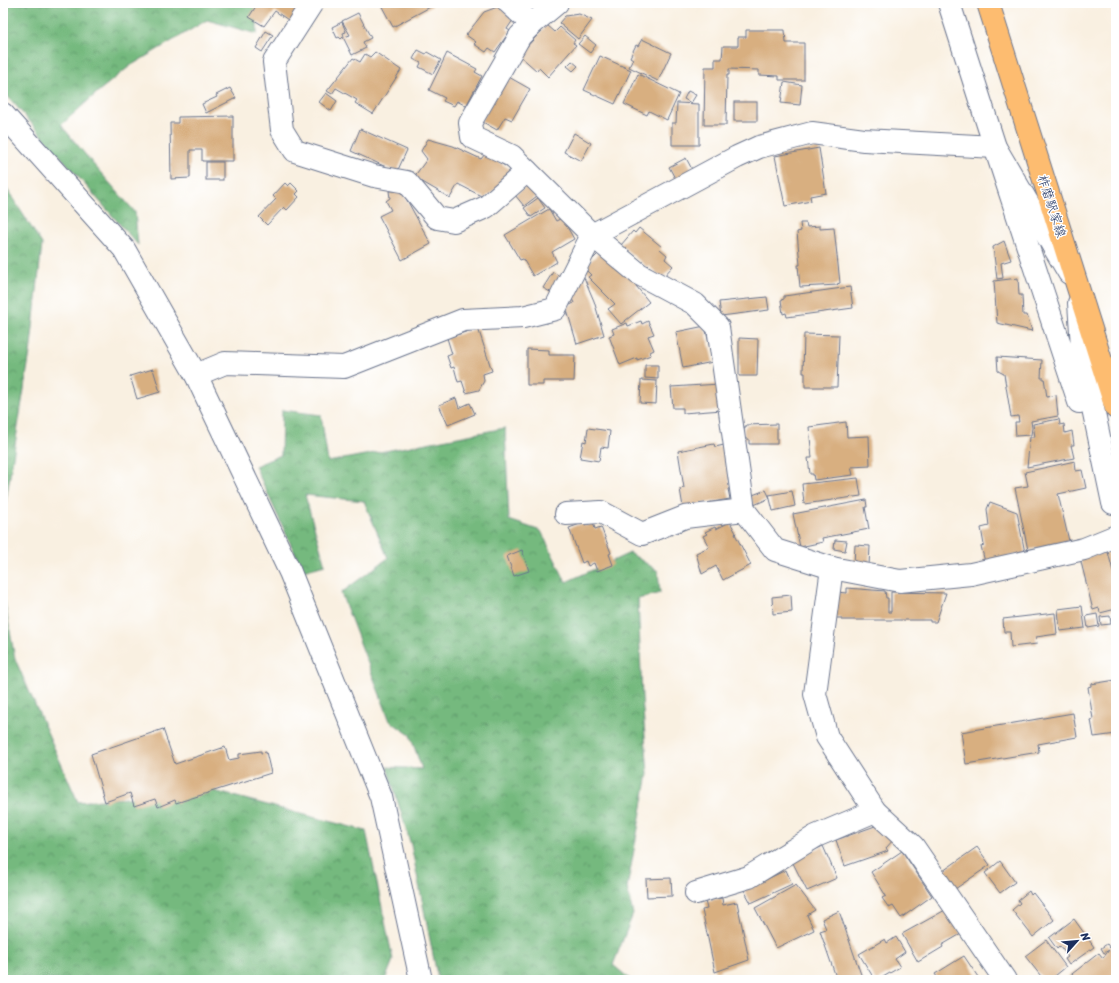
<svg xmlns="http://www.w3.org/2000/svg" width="1119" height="983" font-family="Sriracha,'Klee One',sans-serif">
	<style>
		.forest { fill: url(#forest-crowns); stroke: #48746e }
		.building { fill: #d8af80 }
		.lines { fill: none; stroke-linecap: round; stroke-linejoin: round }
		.minor-casing { stroke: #69738c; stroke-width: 24 }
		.major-casing { stroke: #69738c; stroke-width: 24 }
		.minor { stroke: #fff; stroke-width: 22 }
		.major { stroke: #fdbc70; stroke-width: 22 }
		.labels { text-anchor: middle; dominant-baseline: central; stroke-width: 3; stroke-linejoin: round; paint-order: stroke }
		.street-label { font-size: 13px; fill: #1b2f5e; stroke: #fff }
	</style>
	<defs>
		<pattern id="forest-crowns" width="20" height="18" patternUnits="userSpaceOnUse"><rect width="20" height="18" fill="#74b97e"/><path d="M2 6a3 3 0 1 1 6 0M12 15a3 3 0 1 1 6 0" fill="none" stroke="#5e976a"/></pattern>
	</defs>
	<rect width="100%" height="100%" fill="#fff"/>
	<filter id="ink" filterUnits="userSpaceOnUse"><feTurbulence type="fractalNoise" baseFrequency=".025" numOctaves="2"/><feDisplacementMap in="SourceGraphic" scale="8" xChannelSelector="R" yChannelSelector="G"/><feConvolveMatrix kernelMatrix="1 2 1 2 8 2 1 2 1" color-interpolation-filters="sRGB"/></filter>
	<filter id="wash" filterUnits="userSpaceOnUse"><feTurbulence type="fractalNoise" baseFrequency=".012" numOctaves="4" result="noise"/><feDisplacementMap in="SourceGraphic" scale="16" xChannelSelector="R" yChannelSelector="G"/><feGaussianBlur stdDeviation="0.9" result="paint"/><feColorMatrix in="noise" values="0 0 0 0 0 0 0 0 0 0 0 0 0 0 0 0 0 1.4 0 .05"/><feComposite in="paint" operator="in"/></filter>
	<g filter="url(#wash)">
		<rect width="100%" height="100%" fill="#f9f0e1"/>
		<g class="forest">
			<polygon points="3,3 257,3 257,34 207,20 130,66 100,90 61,125 94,165 135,212 138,245 3,91"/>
			<polygon points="3,183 42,244 31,346 3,519"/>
			<polygon points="282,410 321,415 328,462 505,428 509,520 541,531 566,582 630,553 658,571 660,593 638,599 642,698 648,774 627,888 633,914 613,965 631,980 438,980 411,845 387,767 422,769 410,735 390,721 341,593 388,558 364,501 305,495 325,565 303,571 255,466 281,455"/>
			<polygon points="3,592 15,659 78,802 214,791 366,831 393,960 385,980 3,980"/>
		</g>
		<g id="blocks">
			<g class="building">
				<polygon points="258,3 308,3 291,22 275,11 264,26 249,17"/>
				<polygon points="380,3 431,3 432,6 393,27"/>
				<polygon points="500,6 513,20 507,29 510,31 495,52 489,48 486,52 474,44 476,42 466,35 484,12"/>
				<polygon points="358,13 371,38 363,42 366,48 352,55 343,37 341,39 339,37 337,38 332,27 342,22 346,32 343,33 344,37 350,35 342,21"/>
				<polygon points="579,14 592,20 578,39 559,23 565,16"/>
				<polygon points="547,25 555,32 560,27 575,40 573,43 576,45 548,77 539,68 537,71 519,55"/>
				<polygon points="746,30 785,30 786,43 804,43 804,80 779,80 779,76 759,75 759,70 729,69 729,75 727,75 726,125 704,125 705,67 715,67 715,59 722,59 723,46 738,46 738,37 746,37"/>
				<polygon points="266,31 273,35 262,52 256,48"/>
				<polygon points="585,36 596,45 590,53 578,44"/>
				<polygon points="642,39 671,53 658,81 629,67 633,59 630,57 636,45 638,46"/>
				<polygon points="418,50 426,54 427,52 441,60 433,74 419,67 421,63 413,59"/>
				<polygon points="375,52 401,70 373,114 355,103 357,100 336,88 332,94 327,91 353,58 360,62 365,54 370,57"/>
				<polygon points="447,53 477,69 475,72 482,76 466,106 457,101 454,106 443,101 445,98 429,90"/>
				<polygon points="600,56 631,70 615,104 584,90"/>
				<polygon points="572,61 578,66 573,71 567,66"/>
				<polygon points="638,74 679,94 667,120 649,111 647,115 624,104"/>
				<polygon points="507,76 530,89 512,120 505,117 497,130 481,121"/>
				<polygon points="784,82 802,85 800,105 781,103"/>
				<polygon points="230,88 236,98 206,113 202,104 217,97 216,95"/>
				<polygon points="688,91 696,95 691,103 684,99"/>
				<polygon points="326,93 337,101 331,111 319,102"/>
				<rect x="734" y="102" width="23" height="19"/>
				<polygon points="677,103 699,104 699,145 672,145 672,123 676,123"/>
				<polygon points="233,116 233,161 202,161 202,150 190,150 190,178 171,179 170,123 178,123 178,117"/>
				<polygon points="360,129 407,150 397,172 351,151"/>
				<polygon points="574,133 591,143 581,161 564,152"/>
				<polygon points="428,139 453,146 481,159 485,154 515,172 485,198 458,184 450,198 414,177 427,159 421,151"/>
				<polygon points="819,148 826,193 810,196 811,201 785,206 775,156"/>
				<polygon points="686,158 694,173 677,182 669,167"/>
				<rect x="206" y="162" width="17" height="18"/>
				<polygon points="285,183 288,186 291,183 299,191 296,194 299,197 287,210 284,207 267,225 259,217 276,199 273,196"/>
				<polygon points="528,185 537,196 524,206 515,195"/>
				<polygon points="389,191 402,191 431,244 402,260 379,216 391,210 386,201 390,198"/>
				<polygon points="538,198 545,208 531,217 524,208"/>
				<polygon points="549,209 556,221 562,218 574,239 552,252 557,262 533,276 523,259 520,260 505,235"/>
				<polygon points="800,223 806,223 807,227 820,226 820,229 834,228 840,283 837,284 838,285 800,287 798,265 800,265 797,232 801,231"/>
				<polygon points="639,228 662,247 660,249 667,255 665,259 673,266 662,278 648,265 647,267 621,245 633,231 635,233"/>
				<polygon points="1004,241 1011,260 1001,263 1003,278 997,279 993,247"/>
				<polygon points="600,252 639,282 636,286 649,302 621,324 608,309 615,304 588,277 591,275 584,268"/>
				<polygon points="553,272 563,278 554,294 543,288"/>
				<polygon points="583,275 594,301 604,335 577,344 566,307 574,303 569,293"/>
				<polygon points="1018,278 1019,295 1022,295 1023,315 1027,315 1032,331 997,323 994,281"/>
				<polygon points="850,287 853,308 787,317 786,313 783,314 781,300 784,299 784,296"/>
				<polygon points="767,297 769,310 721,316 719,302"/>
				<polygon points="641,321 642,324 648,321 654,334 648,336 654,350 650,352 651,355 637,360 637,358 620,365 609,336 614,334 612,329 627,323 628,326"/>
				<polygon points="705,326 713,362 683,368 676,332"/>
				<polygon points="478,328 492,371 483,374 484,381 479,390 466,393 462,381 458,382 454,367 451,368 447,356 452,354 447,338"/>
				<polygon points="804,334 839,335 837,387 805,387 805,373 803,373"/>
				<polygon points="739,338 758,339 757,376 739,376"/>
				<polygon points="527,349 549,350 549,355 575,355 574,381 543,381 543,385 527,385"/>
				<polygon points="997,357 1042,360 1041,378 1044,378 1047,397 1056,395 1058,416 1031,421 1032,428 1031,435 1016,436 1015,422 1019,422 1018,416 1011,417 1004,374 998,371"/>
				<polygon points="645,365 658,365 658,379 645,378"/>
				<polygon points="153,369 160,392 137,399 130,376"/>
				<polygon points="641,380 657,381 656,404 640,403"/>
				<polygon points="720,384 722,410 683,413 683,408 673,408 671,387"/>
				<polygon points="456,398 459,408 470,403 475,414 448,425 439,405"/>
				<polygon points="1059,419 1060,425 1064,424 1065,433 1072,431 1074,445 1071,445 1074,458 1027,467 1030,437 1035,437 1033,424"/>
				<polygon points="846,422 847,437 869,436 870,466 851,467 853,475 814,480 813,474 810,474 808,458 812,458 809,427"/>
				<polygon points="777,424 777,444 749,444 749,439 744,439 744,427 746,427 746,425"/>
				<polygon points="588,428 610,431 608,448 601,447 599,461 580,458 583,441 586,442"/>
				<polygon points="714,444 715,447 724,445 731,488 728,489 730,499 683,507 680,489 684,488 678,451"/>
				<polygon points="1075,461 1076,471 1082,470 1086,488 1058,494 1069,541 1028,550 1015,488 1028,486 1025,472"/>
				<polygon points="858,478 861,496 804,504 802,484"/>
				<polygon points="766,490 770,498 754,505 750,496"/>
				<polygon points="792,491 795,506 773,511 769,495"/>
				<polygon points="866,500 867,507 865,507 869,529 822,538 823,542 800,547 793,514"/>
				<polygon points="990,502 1017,512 1025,553 985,562 981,546 984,545 981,528 989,526 987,509"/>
				<polygon points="593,522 595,529 601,527 611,553 609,554 613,565 597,571 594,563 588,566 586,561 582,563 569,528 583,523 585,526"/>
				<polygon points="730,522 736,533 735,534 751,565 723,580 716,566 702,574 696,553 709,547 703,536 707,534 705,532 715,527 716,529"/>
				<polygon points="835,540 847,541 845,551 834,549"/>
				<polygon points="855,545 870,546 869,566 854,565"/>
				<polygon points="522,550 529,571 514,576 507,556"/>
				<polygon points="1108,552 1115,579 1116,579 1116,609 1100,613 1099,608 1093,610 1080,558"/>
				<polygon points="847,588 885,591 886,598 888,598 888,612 891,612 891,592 946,593 936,622 930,622 930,620 841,620 841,618 833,618 835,592 847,593"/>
				<polygon points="791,595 792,612 773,614 772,597"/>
				<polygon points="1082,606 1085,628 1060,631 1058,609"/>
				<polygon points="1055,613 1057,634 1036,637 1037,644 1011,647 1010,632 1004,632 1003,619"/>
				<polygon points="1097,614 1099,626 1088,628 1086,616"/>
				<polygon points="1110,616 1111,624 1101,625 1100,617"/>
				<polygon points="1116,680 1116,734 1094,737 1091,720 1093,719 1088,687 1091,686 1091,684"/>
				<polygon points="1073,713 1077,737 1038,744 1039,752 966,764 961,732"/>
				<polygon points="163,729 175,764 225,747 229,760 239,758 239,754 261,751 261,753 266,752 271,773 176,803 175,800 158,807 155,799 134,806 130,793 105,802 91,754"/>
				<polygon points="878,825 894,839 886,848 888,851 845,866 836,840"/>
				<polygon points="823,846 837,878 807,891 792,861"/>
				<polygon points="977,847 990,865 955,889 943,871"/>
				<polygon points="902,851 932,896 901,918 893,906 889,908 882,898 886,896 871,872"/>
				<polygon points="1000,861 1015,882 1000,893 985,873"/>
				<polygon points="786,870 792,884 751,903 744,890"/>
				<polygon points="671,878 672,896 647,897 646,879"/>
				<polygon points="796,885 815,910 807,915 814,930 776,948 755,908"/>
				<polygon points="1029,891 1031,895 1033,893 1054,920 1033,937 1012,910 1020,903 1018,900"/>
				<polygon points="722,898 723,905 737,902 749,960 715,972 702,910 707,909 705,901"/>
				<polygon points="947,909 961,934 942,945 943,947 918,962 902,934"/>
				<polygon points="839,911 858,966 863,980 837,980 820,931 826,929 822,919"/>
				<polygon points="1074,919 1094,947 1069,965 1065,959 1068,957 1060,946 1057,949 1049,938"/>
				<polygon points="896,937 905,952 895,959 900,967 878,980 875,980 859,954 885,939 887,943"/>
				<polygon points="1046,940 1066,967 1050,980 1044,980 1025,956"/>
				<polygon points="1113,943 1116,945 1116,980 1070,980 1068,977 1099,953 1103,958 1109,950 1104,953 1101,948 1107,944 1110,948"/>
				<polygon points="964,956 980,980 939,980 935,974"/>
			</g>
		</g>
	</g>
	<g filter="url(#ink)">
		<use href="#blocks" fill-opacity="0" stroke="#69738c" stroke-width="1"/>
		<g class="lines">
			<g class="minor-casing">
				<g id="minor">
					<polyline points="312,3 274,62 282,130 295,151 374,176 407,182 437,218 454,221 486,207 527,171"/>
					<polyline points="509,3 532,24"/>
					<polyline points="557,3 532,24 520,36 470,123 472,137 512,156 592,235 639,274 695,304 718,327 744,510 775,550 832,568 900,581 971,574 1084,549 1116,536"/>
					<polyline points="949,3 995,147 1079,402"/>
					<polyline points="3,114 124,249 196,375 290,572 381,797 421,980"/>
					<polyline points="1079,303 1083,361 1113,503"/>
					<polyline points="196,375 225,363 344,367 463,320 523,317 555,309 592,235 737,157 759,147 812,133 864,140 995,147 1069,273"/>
					<polyline points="566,514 601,512 642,534 685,517 744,510"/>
					<polyline points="832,568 815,694 827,737 875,811 913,846 1005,980"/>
					<polyline points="696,893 749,877 816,836 875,811"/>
				</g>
			</g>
			<g class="major-casing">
				<polyline id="major" points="988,3 1116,408"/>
			</g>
			<use href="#minor" class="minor"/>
			<use href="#major" class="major"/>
		</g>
	</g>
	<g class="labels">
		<g class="street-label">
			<text transform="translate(1052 206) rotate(72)">柞磨駅家線</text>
		</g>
	</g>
	<rect width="1119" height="983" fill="none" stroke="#fff" stroke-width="16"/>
	<g transform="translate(1077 941) rotate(63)" stroke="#ffffff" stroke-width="3" paint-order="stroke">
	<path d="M0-3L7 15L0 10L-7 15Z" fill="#1b2f5e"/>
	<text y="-6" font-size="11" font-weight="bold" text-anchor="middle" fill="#1b2f5e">N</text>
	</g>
</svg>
